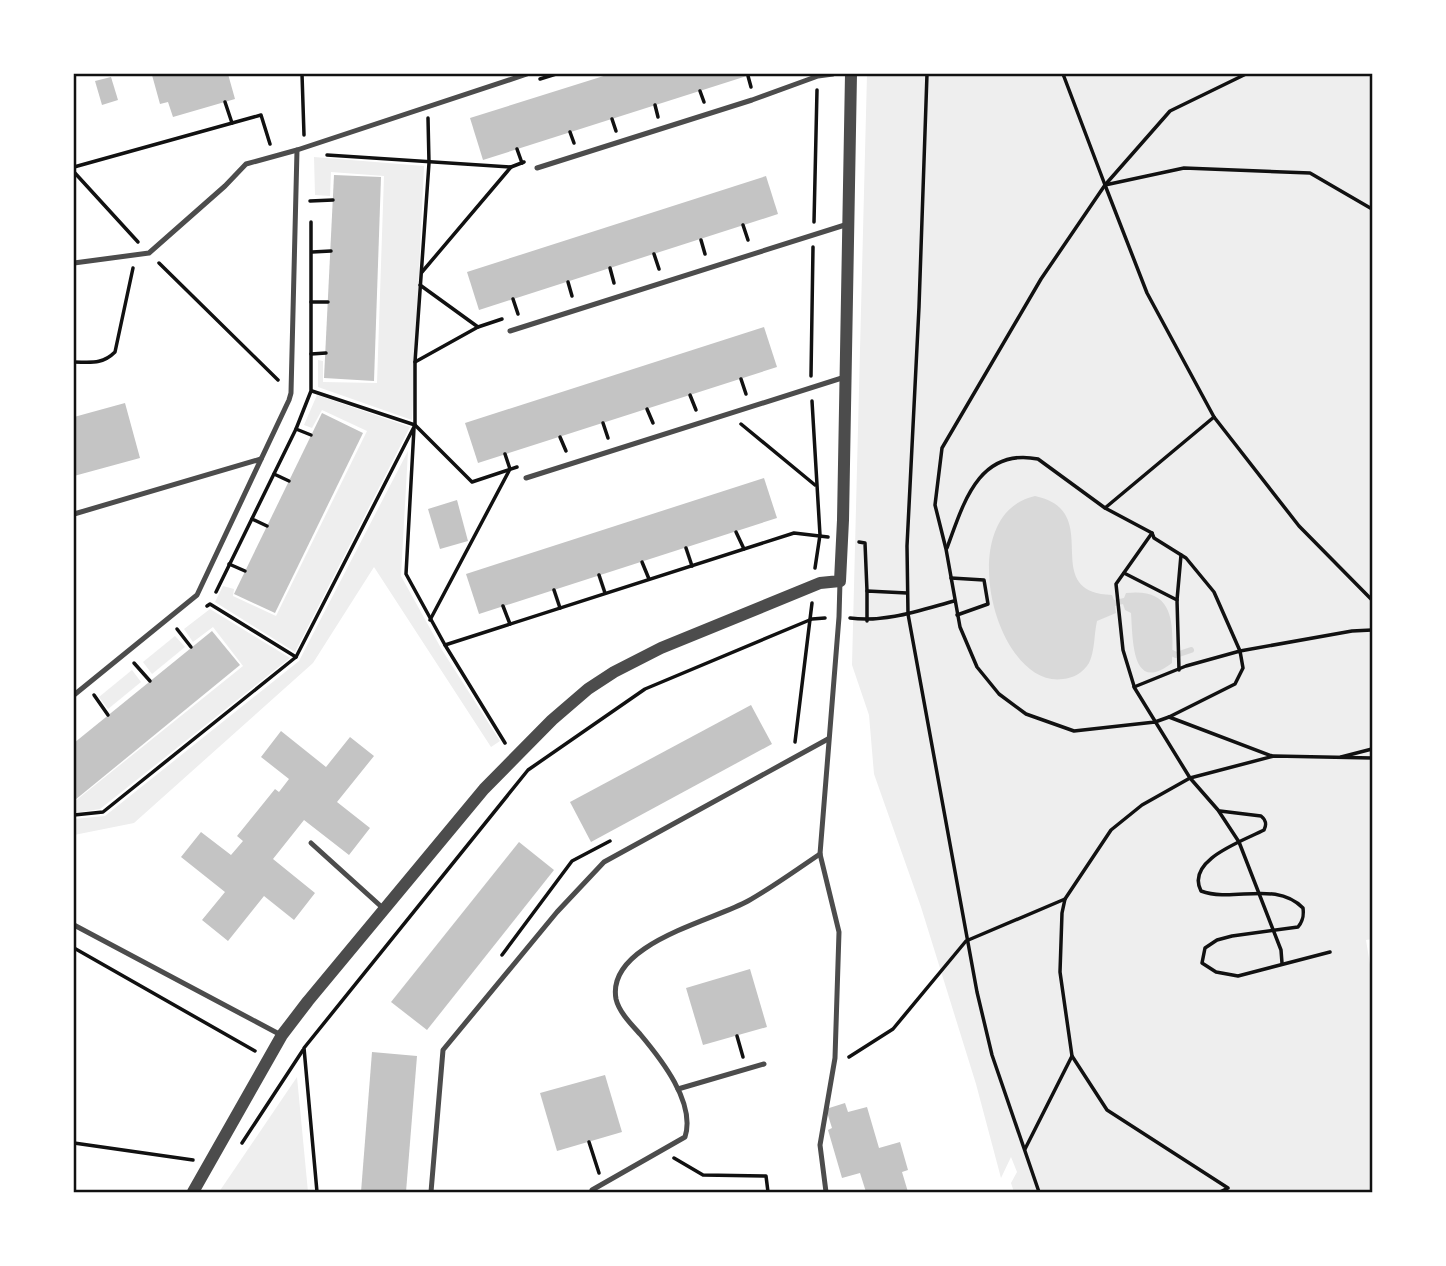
<svg xmlns="http://www.w3.org/2000/svg" width="1446" height="1266" font-family="'Work Sans',sans-serif">
	<style>
		.green { fill: #eee }
		.water { fill: #d9d9d9 }
		.lines { fill: none; stroke-linecap: round; stroke-linejoin: round }
		.stream { stroke: #d9d9d9; stroke-width: 6 }
		.building { fill: #c4c4c4 }
		.path { stroke: #111; stroke-width: 3.5 }
		.service { stroke: #4c4c4c; stroke-width: 5 }
		.tertiary { stroke: #4c4c4c; stroke-width: 12 }
		.neatline { fill: none; stroke: #111; stroke-width: 2.5 }
	</style>
	<rect width="100%" height="100%" fill="#fff"/>
	<g class="green">
		<polygon points="867,74 1372,74 1372,939 1366,940 1372,977 1372,1192 1014,1192 1011,1183 1017,1172 1011,1157 1001,1178 976,1084 921,907 874,774 869,715 852,665"/>
		<polygon points="314,157 424,166 412,420 318,387 318,360 323,361 323,382 377,383 384,176 331,172 330,196 315,195"/>
		<polygon points="317,395 410,427 295,652 215,602 223,586 234,589 233,596 276,616 367,431 322,410 312,428 304,425"/>
		<polygon points="408,451 401,576 442,650 500,741 491,747 374,567 313,663 134,823 74,835 74,819 105,816 299,661"/>
		<polygon points="210,609 290,658 100,809 74,813 74,802 243,666 213,627 193,642 184,629"/>
		<polygon points="175,636 185,647 152,674 143,662"/>
		<polygon points="132,670 141,682 108,709 99,697"/>
		<polygon points="297,1077 308,1192 219,1192"/>
	</g>
	<path class="water" d="M1035,496C1107,511 1036,592 1112,595L1114,600L1124,598L1126,593C1177,587 1173,626 1172,663C1131,695 1133,639 1131,613L1125,610L1123,604L1115,606L1116,613L1097,621C1094,634 1095,651 1089,663C1083,673 1073,678 1063,679C995,689 951,514 1035,496Z"/>
	<g class="lines">
		<polyline class="stream" points="1172,653 1176,655 1191,650"/>
	</g>
	<g class="building">
		<polygon points="159,74 228,74 235,99 173,117 168,102 160,104 152,75"/>
		<polygon points="610,74 753,74 483,160 470,118"/>
		<polygon points="111,77 118,100 102,105 95,81"/>
		<polygon points="334,175 381,177 374,381 324,378"/>
		<polygon points="766,176 778,214 479,310 467,272"/>
		<polygon points="764,327 777,367 478,463 465,423"/>
		<polygon points="125,403 140,458 74,476 74,417"/>
		<polygon points="322,413 363,433 275,613 234,594"/>
		<polygon points="764,478 777,518 479,614 466,574"/>
		<polygon points="457,500 468,541 440,549 428,509"/>
		<polygon points="212,631 240,665 75,800 74,743"/>
		<polygon points="751,705 772,744 591,842 570,802"/>
		<polygon points="281,731 326,767 350,737 374,756 337,802 370,828 349,855 304,820 273,859 315,893 294,920 264,896 228,941 202,920 225,892 181,857 201,832 231,855 243,841 237,836 275,789 279,792 289,779 261,757"/>
		<polygon points="519,842 554,870 427,1030 391,1002"/>
		<polygon points="750,969 767,1027 703,1045 686,988"/>
		<polygon points="372,1052 417,1056 406,1192 361,1192"/>
		<polygon points="605,1075 622,1132 557,1151 540,1093"/>
		<polygon points="845,1103 848,1112 867,1107 879,1148 900,1142 908,1170 902,1172 908,1192 866,1192 860,1173 842,1178 828,1130 832,1128 826,1109"/>
	</g>
	<g class="lines">
		<g class="path">
			<polyline points="302,74 304,135"/>
			<polyline points="927,74 919,307 907,546 908,614 977,992 992,1055 1039,1192"/>
			<polyline points="1063,74 1105,185"/>
			<polyline points="1246,74 1170,111 1105,185 1147,293 1214,417 1299,526 1372,600"/>
			<polyline points="748,76 751,87"/>
			<polyline points="540,79 556,74"/>
			<polyline points="700,91 704,102"/>
			<polyline points="225,102 232,123"/>
			<polyline points="655,105 658,117"/>
			<polyline points="612,119 616,131"/>
			<polyline points="570,132 574,143"/>
			<polyline points="517,149 522,163"/>
			<polyline points="327,155 511,167 524,162"/>
			<polyline points="74,167 261,115 270,144"/>
			<polyline points="74,172 138,242"/>
			<polyline points="310,201 333,200"/>
			<polyline points="814,222 817,90"/>
			<polyline points="743,225 748,240"/>
			<polyline points="701,240 705,254"/>
			<polyline points="312,252 331,251"/>
			<polyline points="654,254 659,269"/>
			<polyline points="159,263 278,380"/>
			<polyline points="610,268 614,283"/>
			<polyline points="422,272 511,167"/>
			<polyline points="568,282 572,296"/>
			<polyline points="420,285 478,327"/>
			<polyline points="513,299 518,314"/>
			<polyline points="311,302 328,302"/>
			<polyline points="311,354 326,353"/>
			<path d="M74,362C90,362 102,365 115,352L133,268"/>
			<polyline points="415,362 478,327 502,319"/>
			<polyline points="811,376 813,247"/>
			<polyline points="741,379 746,394"/>
			<polyline points="312,391 415,425 472,482 517,467"/>
			<polyline points="690,395 696,410"/>
			<polyline points="812,401 820,535 815,568"/>
			<polyline points="647,409 653,423"/>
			<polyline points="603,423 608,438"/>
			<polyline points="741,424 815,485"/>
			<polyline points="414,428 406,574 445,645 505,743"/>
			<polyline points="296,429 311,435"/>
			<polyline points="560,437 566,451"/>
			<polyline points="274,474 289,481"/>
			<polyline points="1105,508 1214,417"/>
			<polyline points="252,519 267,526"/>
			<polyline points="736,532 744,549"/>
			<polyline points="859,542 865,543 867,591"/>
			<polyline points="686,548 692,566"/>
			<path d="M947,548C963,505 978,447 1038,459L1105,508L1152,533L1154,538L1186,558L1214,592L1240,651L1352,631L1372,630"/>
			<polyline points="642,562 649,579"/>
			<polyline points="229,564 245,571"/>
			<polyline points="1124,573 1177,600 1179,670"/>
			<polyline points="599,575 605,593"/>
			<polyline points="951,578 984,580 988,604 957,615"/>
			<polyline points="554,590 560,608"/>
			<polyline points="216,592 296,429 311,391 311,222"/>
			<polyline points="1177,600 1181,555"/>
			<polyline points="207,606 210,604 296,657"/>
			<polyline points="503,606 510,624"/>
			<path d="M850,618C885,623 921,610 954,601"/>
			<polyline points="430,620 510,469 505,454"/>
			<polyline points="867,621 867,591 907,593"/>
			<polyline points="177,629 191,647"/>
			<polyline points="445,645 794,533 828,537"/>
			<polyline points="134,663 150,681"/>
			<polyline points="1134,686 1123,650 1116,584 1152,533"/>
			<polyline points="94,695 108,715"/>
			<polyline points="1169,717 1272,756"/>
			<polyline points="795,742 812,603"/>
			<polyline points="1341,757 1372,749"/>
			<path d="M1220,811L1261,816C1266,820 1267,824 1264,830C1243,841 1185,860 1201,891C1234,903 1275,880 1303,908C1304,916 1303,921 1298,927L1232,936L1217,940L1205,948L1202,963L1216,972L1238,976L1330,952"/>
			<polyline points="74,815 103,812 296,657 415,425 415,362 429,163 428,118"/>
			<polyline points="74,948 255,1051"/>
			<polyline points="502,955 572,861 610,841"/>
			<polyline points="1282,963 1281,950 1239,842 1218,810 1190,778 1134,687 1186,666 1240,651 1243,668 1235,684 1169,717 1155,722 1074,731 1026,714 999,694 977,667 960,627 946,549 935,505 942,448 1041,279 1105,185 1184,168 1310,173 1372,209"/>
			<polyline points="737,1036 743,1057"/>
			<polyline points="849,1057 893,1029 966,941 1065,899"/>
			<polyline points="589,1142 599,1173"/>
			<polyline points="74,1143 193,1160"/>
			<polyline points="242,1143 303,1050"/>
			<polyline points="1025,1149 1072,1056"/>
			<polyline points="674,1158 703,1175 766,1176 768,1192"/>
			<polyline points="317,1192 304,1048 528,770 645,689 812,619 825,618"/>
			<polyline points="1220,1192 1228,1188 1107,1110 1072,1056 1060,972 1062,913 1065,899 1111,830 1142,805 1190,778 1274,756 1372,758"/>
		</g>
		<g class="service">
			<polyline points="537,168 752,100 818,76 833,74"/>
			<polyline points="74,263 149,253 225,186 246,164 297,150"/>
			<polyline points="510,331 848,224"/>
			<polyline points="526,478 845,377"/>
			<polyline points="74,514 261,459"/>
			<polyline points="74,695 197,595 289,400 291,393 297,150 527,74"/>
			<polyline points="311,843 385,910"/>
			<polyline points="74,925 281,1035"/>
			<polyline points="678,1089 764,1064"/>
			<polyline points="431,1192 443,1050 557,912 604,862 828,739"/>
			<path d="M593,1192L592,1190L685,1137C696,1103 661,1059 640,1034C631,1024 619,1012 616,999C606,944 712,921 748,901C773,887 796,870 820,854"/>
			<polyline points="826,1192 820,1145 835,1058 839,932 820,854 839,617 840,581"/>
		</g>
		<polyline class="tertiary" points="193,1192 282,1035 308,1001 484,789 552,720 588,689 614,672 661,648 820,583 840,581 843,520 851,74"/>
	</g>
	<rect width="1446" height="1266" fill="none" stroke="#ffffff" stroke-width="150"/>
	<rect x="75" y="75" width="1296" height="1116" class="neatline"/>
</svg>
